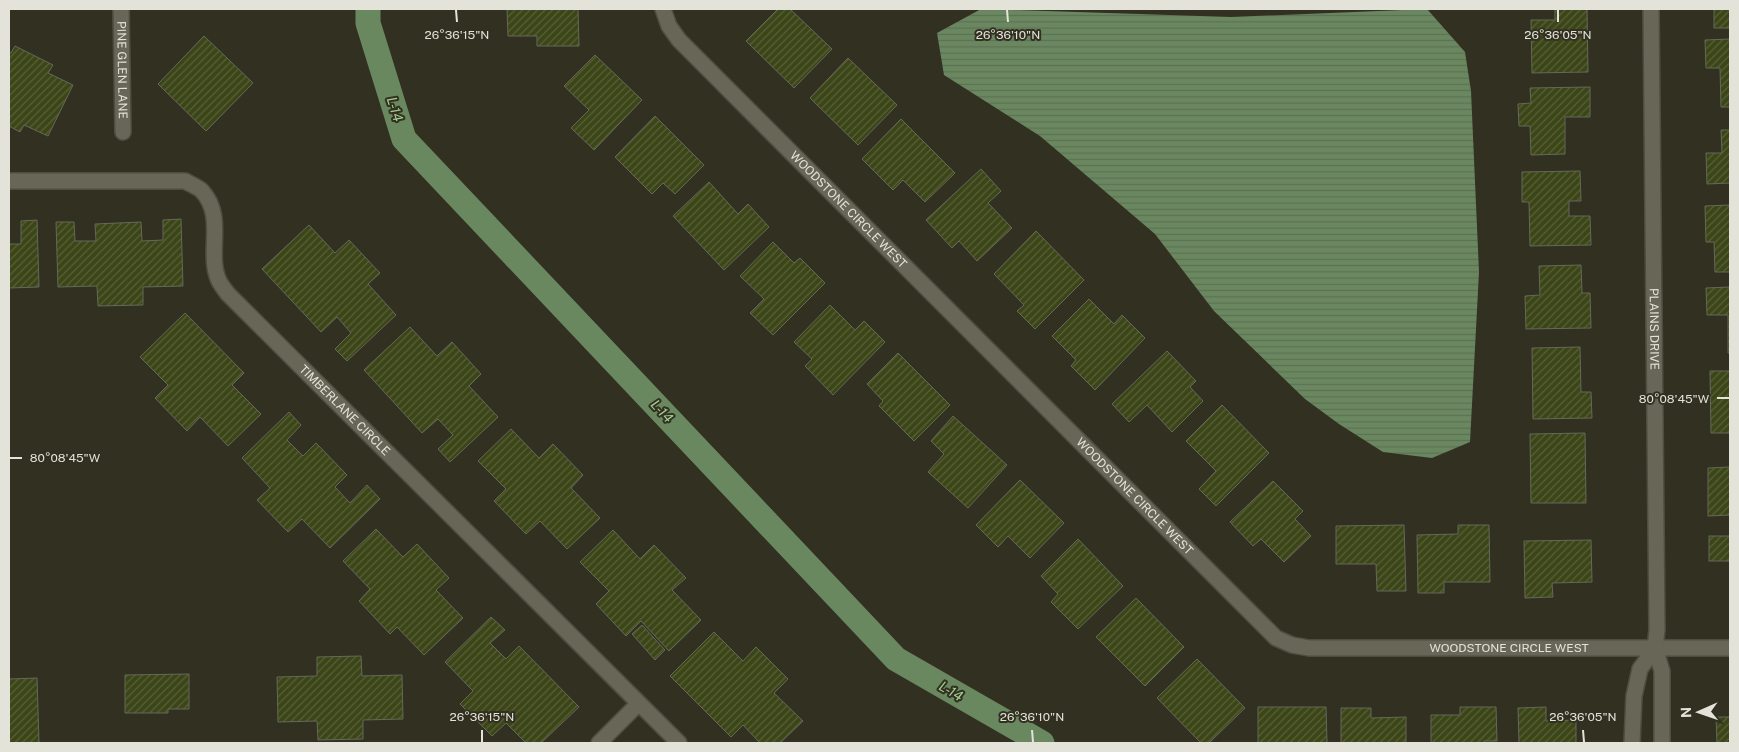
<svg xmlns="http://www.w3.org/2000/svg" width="1739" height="752" font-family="'Public Sans',sans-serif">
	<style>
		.water { fill: url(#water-rules) }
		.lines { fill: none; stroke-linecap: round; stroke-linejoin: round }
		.canal { stroke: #6a8860; stroke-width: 25 }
		.building { fill: url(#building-hatch); stroke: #65695a }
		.minor-casing { stroke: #4e4d40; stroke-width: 18 }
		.minor { stroke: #686656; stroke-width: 15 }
		.ticks { fill: none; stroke: #e4e3da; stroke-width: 2 }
		.labels { text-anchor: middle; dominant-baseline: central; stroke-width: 4; stroke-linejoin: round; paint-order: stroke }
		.street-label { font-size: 12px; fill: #e4e3da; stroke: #323021 }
		.water-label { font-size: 14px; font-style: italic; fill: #a1d091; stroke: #323021 }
		.ticks-label { font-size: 12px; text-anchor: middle; fill: #e4e3da; stroke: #323021; stroke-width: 4; stroke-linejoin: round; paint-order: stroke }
	</style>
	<defs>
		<pattern id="water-rules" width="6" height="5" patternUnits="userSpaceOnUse" patternTransform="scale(1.25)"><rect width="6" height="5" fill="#6a8860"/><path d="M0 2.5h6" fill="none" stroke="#5d7055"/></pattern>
		<pattern id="building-hatch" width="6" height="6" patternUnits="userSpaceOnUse" patternTransform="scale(1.25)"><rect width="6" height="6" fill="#3c4517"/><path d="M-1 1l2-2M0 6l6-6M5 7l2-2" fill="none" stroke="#586038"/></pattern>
	</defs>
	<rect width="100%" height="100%" fill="#323021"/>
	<polygon class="water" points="981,9 1231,17 1427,9 1465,52 1471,91 1479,272 1470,442 1432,458 1383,452 1339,424 1305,399 1214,311 1155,234 1040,136 944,75 937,33"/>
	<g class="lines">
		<polyline class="canal" points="368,9 368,23 404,139 896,659 1042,743"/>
	</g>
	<g class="building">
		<polygon points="507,9 578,9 579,46 537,46 537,36 508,36"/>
		<polygon points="778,9 790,9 832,49 794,88 746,41"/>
		<polygon points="1555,9 1587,9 1588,72 1532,73 1531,20 1555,20"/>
		<rect x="1714" y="9" width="16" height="19"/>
		<polygon points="204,36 253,83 206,131 158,84"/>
		<polygon points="1730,39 1730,107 1721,107 1720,68 1706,68 1705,40"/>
		<polygon points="15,46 53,65 48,73 73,85 48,136 24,125 20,132 9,126 9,52 11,53"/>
		<polygon points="595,55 642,100 594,150 571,128 589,110 564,86"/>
		<polygon points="848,58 897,105 858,145 810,98"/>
		<polygon points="1590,87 1590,117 1565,117 1565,154 1531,155 1530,126 1519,126 1518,104 1531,103 1530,88"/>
		<polygon points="655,116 704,165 675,194 663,183 652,194 615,157"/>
		<polygon points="901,119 955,173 925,202 903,180 893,190 862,159"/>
		<polygon points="1721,130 1730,130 1730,183 1707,184 1706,153 1722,153"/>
		<polygon points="981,169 1001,191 988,203 1012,228 977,261 959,241 952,248 926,220"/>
		<polygon points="1580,171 1581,201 1569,201 1569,216 1590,216 1591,245 1530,246 1529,202 1522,202 1522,172"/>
		<polygon points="709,182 738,214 748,204 769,227 724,270 673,216"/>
		<polygon points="1730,205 1730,272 1715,272 1714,242 1706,242 1705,206"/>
		<polygon points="181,219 183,286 143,287 143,305 98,306 97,286 58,287 56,222 74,222 75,241 96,241 95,224 141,222 142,241 163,240 163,220"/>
		<polygon points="37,220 39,287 9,288 9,244 21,244 21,221"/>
		<polygon points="309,225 335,253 349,240 380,273 368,284 396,315 347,361 335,349 351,333 337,317 321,332 262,269"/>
		<polygon points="1036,231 1084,280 1035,329 1017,311 1024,305 994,274"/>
		<polygon points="773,242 794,263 800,258 825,283 773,335 750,313 764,299 740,276"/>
		<polygon points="1581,265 1582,293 1590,293 1591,328 1526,329 1525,296 1540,295 1539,266"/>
		<polygon points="1730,287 1730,353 1728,353 1728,315 1707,315 1706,288"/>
		<polygon points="1089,299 1114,324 1122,315 1145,338 1095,390 1071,366 1076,360 1052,336"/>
		<polygon points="830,305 855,330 864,321 885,342 833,395 805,366 812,359 794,342"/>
		<polygon points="185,313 244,373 232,385 261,414 228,446 200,417 187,431 155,398 168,385 140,357"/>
		<polygon points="410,327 437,356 452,342 481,374 469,386 498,417 450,462 438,449 453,435 438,419 422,433 364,370"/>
		<polygon points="1580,347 1581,392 1591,392 1592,418 1533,419 1532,348"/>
		<polygon points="1167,351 1196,381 1190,387 1203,401 1172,432 1147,405 1129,422 1112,404"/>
		<polygon points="898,353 950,405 914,441 879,406 883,401 867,384"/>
		<polygon points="1710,371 1730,371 1730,433 1711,433"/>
		<polygon points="1222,405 1269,453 1216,506 1199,489 1216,471 1186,441"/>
		<polygon points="289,412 301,425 287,440 303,456 316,443 347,475 335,487 350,503 367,485 380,499 330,548 302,519 288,532 257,500 270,488 242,458"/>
		<polygon points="953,416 1007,465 968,508 928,472 944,454 931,441"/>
		<polygon points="511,429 539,458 553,444 583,475 571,488 600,518 567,549 540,521 526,534 494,501 506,489 478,461"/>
		<polygon points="1585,433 1586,503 1531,503 1530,434"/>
		<polygon points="1730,467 1730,515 1708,516 1708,468"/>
		<polygon points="1020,480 1064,523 1030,558 1008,536 998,547 976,525"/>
		<polygon points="1273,481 1303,511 1295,519 1311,536 1284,562 1261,539 1253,546 1230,522"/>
		<polygon points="1404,525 1406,591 1377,591 1376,564 1336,564 1336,526"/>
		<polygon points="1458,525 1489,525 1490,582 1444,582 1444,593 1418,593 1417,535 1458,534"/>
		<polygon points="376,529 403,557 417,544 449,578 436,590 463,618 424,655 397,627 390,634 359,601 370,589 343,561"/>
		<polygon points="613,530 640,559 654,545 686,578 672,590 701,620 669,651 641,621 626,636 596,604 609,591 580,562"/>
		<rect x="1709" y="536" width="21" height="25"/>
		<polygon points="1078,539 1123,586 1078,629 1051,602 1058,594 1041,576"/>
		<polygon points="1591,540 1592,582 1552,583 1553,597 1525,598 1524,541"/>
		<polygon points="1136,598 1184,647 1145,686 1096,637"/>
		<polygon points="491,617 505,630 490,643 506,659 519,646 579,707 541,743 526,743 506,723 492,736 460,704 473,691 445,662"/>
		<polygon points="642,625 665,650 655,660 632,634"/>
		<polygon points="714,632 743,661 756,647 788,679 774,693 803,721 780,743 760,743 743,725 731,737 670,676"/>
		<polygon points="361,656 362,676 402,675 403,719 363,720 363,739 318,740 317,721 278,722 277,677 317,676 317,657"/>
		<polygon points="1197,659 1245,708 1209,743 1201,743 1157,698"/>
		<polygon points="189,674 189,709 168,709 168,713 125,713 125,675"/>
		<polygon points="37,678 39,743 9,743 9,679"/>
		<polygon points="1258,707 1326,707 1327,743 1258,743"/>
		<polygon points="1460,707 1496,707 1497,741 1484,741 1484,743 1431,743 1431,715 1460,715"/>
		<polygon points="1546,707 1546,721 1576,720 1576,743 1519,743 1518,708"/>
		<polygon points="1341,708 1371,708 1371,718 1406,717 1406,743 1341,743"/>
		<polygon points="1716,717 1730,717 1730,743 1717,743"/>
	</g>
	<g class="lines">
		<g class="minor-casing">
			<g id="minor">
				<path id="s1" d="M121,9L123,132"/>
				<path id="s2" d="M663,9L669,26L679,40L1276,638L1292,645L1309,648H1730"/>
				<path id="s3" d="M1651,9L1657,630L1655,648L1662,671V743"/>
				<path id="s4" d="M9,181H185C190,184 198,187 202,191C226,217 206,253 219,281C221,285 225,290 228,294L679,743"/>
				<polyline points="599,743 638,704"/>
				<polyline points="1632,743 1634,696 1640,669 1655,648"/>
			</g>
		</g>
		<use href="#minor" class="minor"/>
	</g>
	<path class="ticks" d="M456,10L457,22M1007,10L1008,22M1558,10V22M1717,398H1729M10,458H22M482,730V742M1032,730L1033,742M1583,730L1584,742"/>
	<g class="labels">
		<g class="street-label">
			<text stroke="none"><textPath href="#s1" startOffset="61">PINE GLEN LANE</textPath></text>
			<text stroke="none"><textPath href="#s2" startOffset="275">WOODSTONE CIRCLE WEST</textPath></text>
			<text stroke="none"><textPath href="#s3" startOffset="320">PLAINS DRIVE</textPath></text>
			<text stroke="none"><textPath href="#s4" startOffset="470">TIMBERLANE CIRCLE</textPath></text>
			<text stroke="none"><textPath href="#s2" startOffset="680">WOODSTONE CIRCLE WEST</textPath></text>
			<text stroke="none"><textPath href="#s2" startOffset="1115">WOODSTONE CIRCLE WEST</textPath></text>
		</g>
		<g class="water-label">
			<text transform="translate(395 109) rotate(72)">L-14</text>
			<text transform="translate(662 411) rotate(47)">L-14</text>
			<text transform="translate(951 691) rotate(30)">L-14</text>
		</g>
	</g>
	<g class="ticks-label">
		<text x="457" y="39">26°36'15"N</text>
		<text x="1008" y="39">26°36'10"N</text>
		<text x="1558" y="39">26°36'05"N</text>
		<text x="1674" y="403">80°08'45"W</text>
		<text x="65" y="462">80°08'45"W</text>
		<text x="482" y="721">26°36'15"N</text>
		<text x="1032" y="721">26°36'10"N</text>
		<text x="1583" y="721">26°36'05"N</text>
	</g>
	<rect width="1739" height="752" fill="none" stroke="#e4e3da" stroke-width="20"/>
	<g transform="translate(1699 712) rotate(268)" stroke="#323021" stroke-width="4" paint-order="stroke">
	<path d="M0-4L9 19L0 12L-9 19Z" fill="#e4e3da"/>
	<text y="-8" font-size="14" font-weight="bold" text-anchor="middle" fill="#e4e3da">N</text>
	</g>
</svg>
